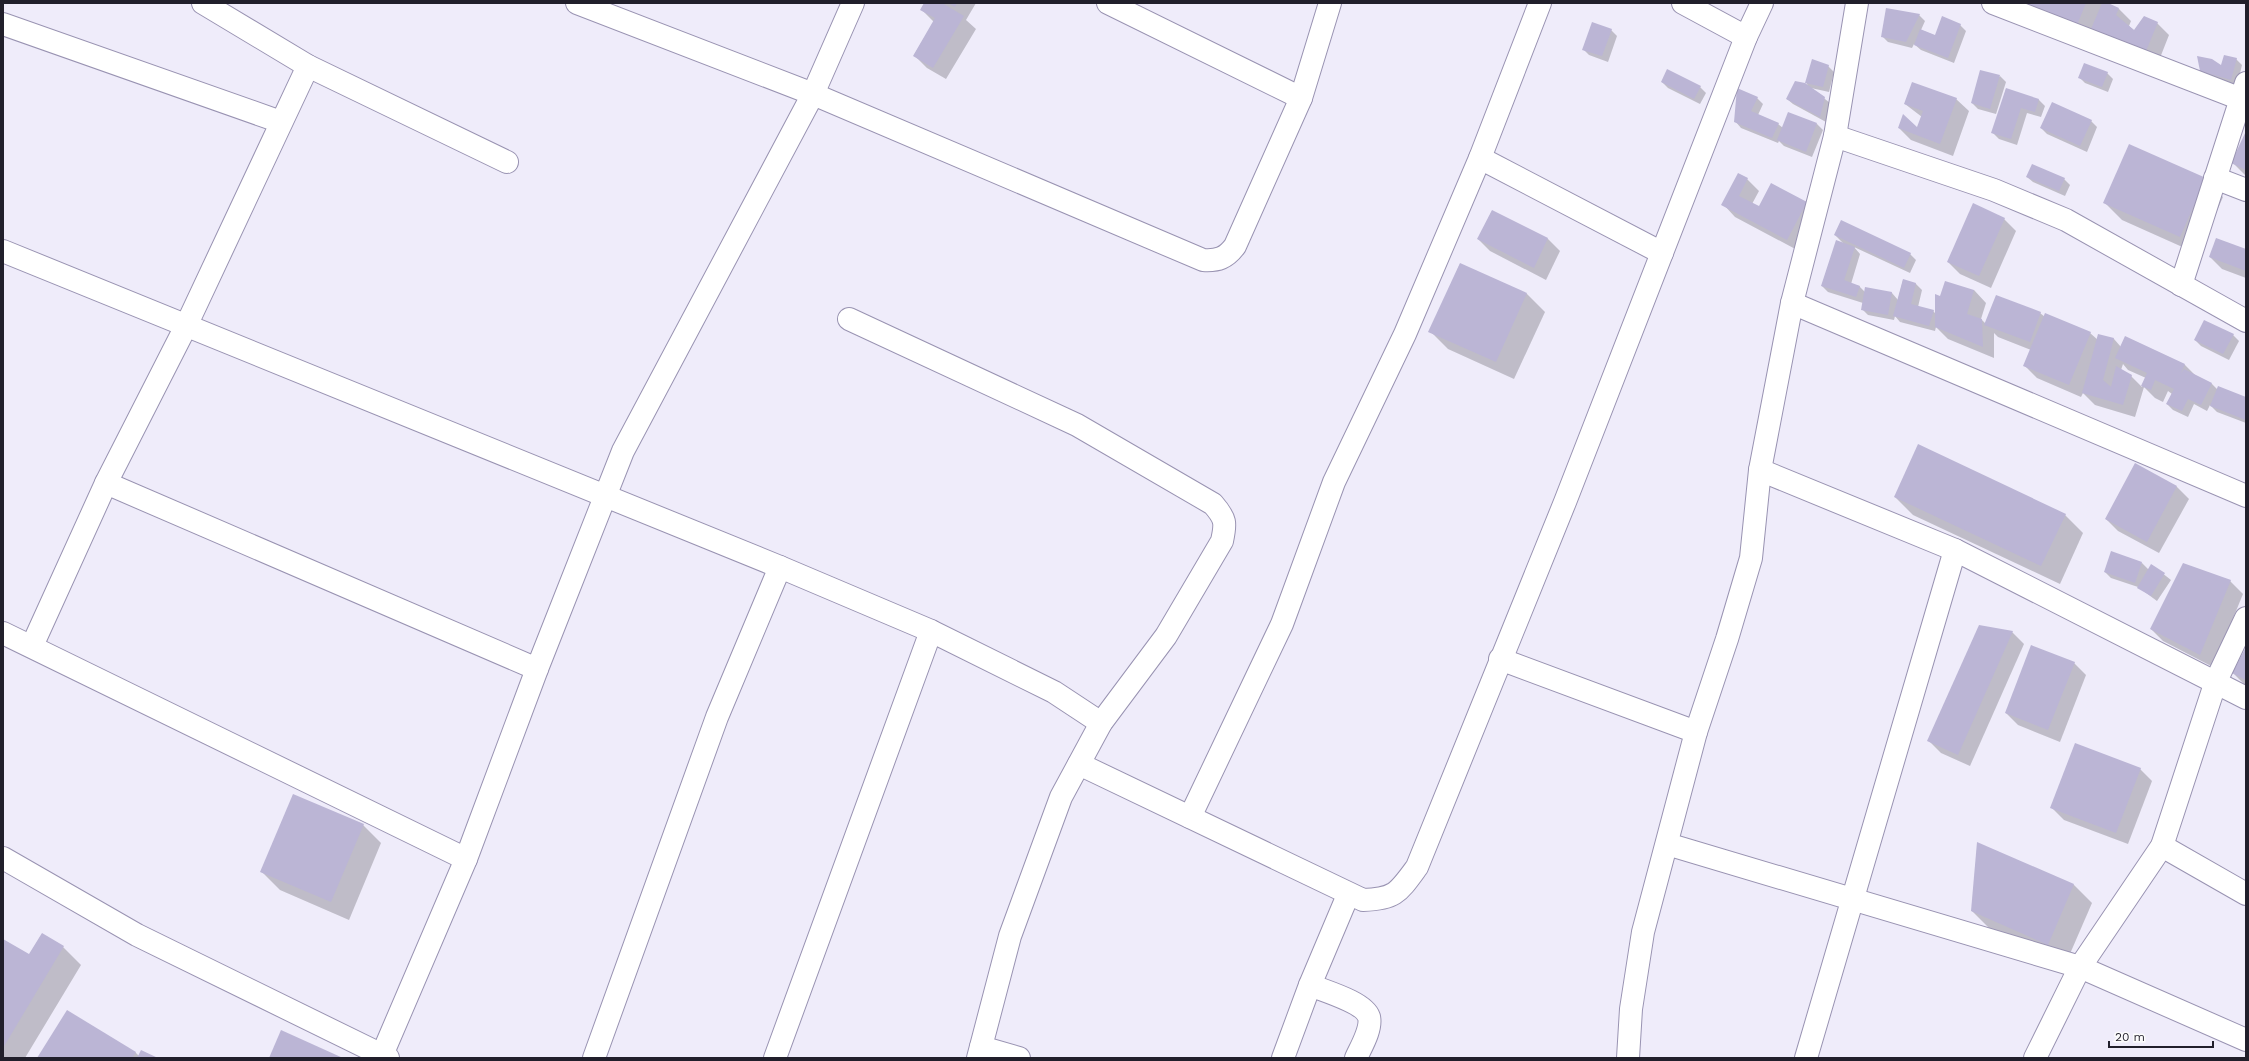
<svg xmlns="http://www.w3.org/2000/svg" width="2249" height="1061" font-family="'Work Sans',sans-serif">
	<style>
		.shadow { fill: #0003; fill-rule: evenodd }
		.building { fill: #bbb5d5 }
		.lines { fill: none; stroke-linecap: round; stroke-linejoin: round }
		.minor-casing { stroke: #9993b2; stroke-width: 24 }
		.minor { stroke: #fff; stroke-width: 22 }
	</style>
	<rect width="100%" height="100%" fill="#efecfa"/>
	<g class="shadow">
		<polygon points="925,3 976,3 966,20 976,29 946,79 927,68 914,55 934,22 921,9"/>
		<polygon points="2009,3 2106,3 2119,9 2131,21 2129,26 2135,31 2157,23 2169,35 2158,63 2104,41 2092,29 2090,37"/>
		<polygon points="1887,9 1919,15 1925,21 1921,30 1936,36 1960,25 1966,31 1954,63 1921,50 1914,44 1912,48 1888,42 1882,36"/>
		<polygon points="1611,30 1617,36 1608,62 1589,55 1583,49"/>
		<polygon points="2236,59 2242,65 2237,86 2207,77 2201,71 2221,67"/>
		<polygon points="1828,66 1834,72 1829,92 1811,88 1830,103 1826,122 1793,104 1787,99 1808,86 1806,82"/>
		<polygon points="2107,73 2113,79 2108,92 2085,83 2079,77"/>
		<polygon points="2000,76 2006,82 1996,114 1978,109 1972,103"/>
		<polygon points="1662,82 1700,87 1706,93 1700,104 1668,88"/>
		<polygon points="2006,89 2039,100 2045,106 2041,117 2027,113 2017,145 1999,139 1993,133"/>
		<polygon points="1757,98 1763,104 1758,115 1778,124 1783,128 1817,124 1823,130 1812,157 1784,146 1779,141 1778,143 1741,128 1735,121"/>
		<polygon points="1956,99 1969,111 1953,156 1911,140 1899,128 1917,129 1922,117 1905,104"/>
		<polygon points="2091,121 2097,127 2087,152 2047,134 2041,128"/>
		<polygon points="2246,133 2246,176 2233,163"/>
		<polygon points="2027,177 2064,179 2070,185 2065,196 2033,182"/>
		<polygon points="1747,179 1759,191 1752,204 1759,208 1806,203 1819,215 1799,251 1735,217 1723,204"/>
		<polygon points="2205,179 2223,197 2198,254 2122,220 2104,202"/>
		<polygon points="1492,211 1548,239 1560,251 1546,280 1490,251 1478,239"/>
		<polygon points="2004,219 2016,231 1991,288 1960,274 1948,262"/>
		<path d="M1835,235L1910,254L1916,260L1910,273L1854,247L1860,254L1851,284L1859,286L1865,292L1866,288L1892,293L1898,300L1903,280L1916,284L1922,290L1918,307L1933,311L1936,314L1940,297L1974,290L1986,303L1981,319L1986,324L2040,313L2045,317L2090,333L2098,340L2114,339L2121,347L2185,365L2196,376L2212,384L2218,390L2246,398V423L2217,412L2210,405L2207,411L2194,404L2188,417L2173,410L2167,404L2172,394L2168,391L2163,402L2155,398L2144,387L2135,417L2095,405L2083,393L2081,397L2037,378L2025,366L2031,350L1998,337L1994,333V358L1948,339L1936,327L1935,331L1900,322L1895,316L1894,320L1868,315L1862,309L1863,303L1828,292L1822,286L1844,244ZM2123,364L2128,370L2146,378L2142,387L2131,376L2121,370Z"/>
		<polygon points="2246,250 2246,278 2222,269 2210,257"/>
		<polygon points="1460,264 1527,294 1545,312 1514,379 1448,349 1430,331"/>
		<polygon points="2233,335 2239,341 2229,360 2201,346 2195,340"/>
		<polygon points="2136,465 2177,487 2189,499 2159,553 2118,531 2106,519"/>
		<polygon points="1895,497 2065,515 2083,533 2060,584 1913,515"/>
		<polygon points="2142,563 2149,570 2152,565 2171,580 2157,601 2138,587 2111,578 2105,572"/>
		<polygon points="2184,564 2230,581 2243,594 2213,667 2163,641 2151,629"/>
		<polygon points="2012,632 2024,644 1970,766 1941,753 1928,740"/>
		<polygon points="2246,649 2246,686 2233,673"/>
		<polygon points="2074,663 2086,675 2060,742 2018,725 2006,713"/>
		<polygon points="2140,769 2152,781 2128,844 2064,820 2051,807"/>
		<polygon points="363,825 381,843 349,920 280,890 262,872"/>
		<polygon points="1978,844 2074,885 2092,903 2066,963 1990,929 1972,911"/>
		<polygon points="42,934 63,947 81,965 25,1058 3,1058 3,940 29,956"/>
		<polygon points="135,1052 139,1056 156,1058 39,1058"/>
	</g>
	<g class="building">
		<polygon points="924,3 942,3 964,16 933,68 913,56 935,18 920,10"/>
		<polygon points="948,3 957,3 955,7"/>
		<polygon points="2020,3 2086,3 2077,25"/>
		<polygon points="2102,3 2108,3 2119,8 2116,15 2134,30 2144,16 2158,22 2146,51 2091,29"/>
		<polygon points="1886,8 1920,14 1906,42 1881,37"/>
		<polygon points="1942,16 1961,24 1948,58 1914,45 1920,29 1935,35"/>
		<polygon points="1592,22 1612,29 1602,56 1582,50"/>
		<polygon points="2224,55 2237,58 2231,80 2200,71 2197,56 2212,59 2221,65"/>
		<polygon points="1812,59 1829,65 1823,87 1805,83 1825,97 1820,117 1786,99 1795,81 1805,83"/>
		<polygon points="2084,63 2108,72 2102,87 2078,78"/>
		<polygon points="1667,69 1701,86 1694,99 1661,82"/>
		<polygon points="1980,70 2000,75 1990,109 1971,103"/>
		<polygon points="1912,82 1957,98 1940,144 1898,128 1903,114 1917,127 1923,111 1904,104"/>
		<polygon points="1737,88 1758,97 1751,111 1779,123 1772,138 1734,122"/>
		<polygon points="2006,88 2039,99 2035,112 2021,108 2011,139 1991,133"/>
		<polygon points="2052,102 2092,120 2080,146 2040,128"/>
		<polygon points="1788,112 1817,123 1806,152 1777,140"/>
		<polygon points="2246,131 2246,170 2231,163"/>
		<polygon points="2129,144 2206,178 2180,237 2103,203"/>
		<polygon points="2032,164 2065,178 2059,191 2026,177"/>
		<polygon points="1738,173 1748,178 1739,196 1759,206 1771,183 1807,202 1787,240 1721,205"/>
		<polygon points="1973,203 2005,218 1979,276 1947,262"/>
		<polygon points="1492,210 1548,238 1534,268 1477,239"/>
		<polygon points="1841,220 1911,253 1904,268 1834,235"/>
		<polygon points="2216,238 2246,249 2246,271 2209,257"/>
		<polygon points="1836,240 1855,247 1844,280 1860,286 1856,297 1821,286"/>
		<polygon points="1460,263 1527,293 1496,362 1428,332"/>
		<polygon points="1903,279 1916,283 1911,304 1934,310 1929,326 1893,316"/>
		<polygon points="1945,281 1974,290 1967,314 1982,319 1983,347 1935,327 1935,294 1940,296"/>
		<polygon points="1865,287 1892,292 1888,315 1861,310"/>
		<polygon points="1996,295 2041,312 2030,342 1984,325"/>
		<polygon points="2045,313 2091,332 2069,385 2023,366"/>
		<polygon points="2204,320 2234,334 2223,354 2194,340"/>
		<polygon points="2098,334 2114,338 2103,380 2111,387 2116,366 2132,375 2123,405 2082,393"/>
		<polygon points="2125,336 2185,364 2181,373 2184,369 2212,383 2201,405 2188,399 2182,411 2166,404 2174,389 2155,380 2151,390 2141,386 2147,373 2115,358"/>
		<polygon points="2218,386 2246,397 2246,420 2210,406"/>
		<polygon points="1918,444 2066,514 2041,566 1894,497"/>
		<polygon points="2135,463 2177,486 2147,542 2105,519"/>
		<polygon points="2111,551 2142,562 2135,583 2104,572"/>
		<polygon points="2183,563 2231,580 2200,655 2150,629"/>
		<polygon points="2151,564 2165,573 2151,596 2137,588"/>
		<polygon points="1979,625 2013,631 1958,755 1927,741"/>
		<polygon points="2031,645 2075,662 2048,730 2005,713"/>
		<polygon points="2246,647 2246,680 2232,673"/>
		<polygon points="2075,743 2141,768 2116,833 2050,808"/>
		<polygon points="293,794 364,824 331,902 260,872"/>
		<polygon points="1977,842 2074,884 2048,945 1971,911"/>
		<polygon points="42,933 64,946 3,1048 3,939 29,954"/>
		<polygon points="67,1010 136,1052 132,1058 37,1058"/>
		<polygon points="281,1030 343,1058 269,1058"/>
		<polygon points="141,1050 158,1058 137,1058"/>
	</g>
	<g class="lines">
		<g class="minor-casing">
			<g id="minor">
				<polyline points="203,3 308,66 507,162"/>
				<path d="M577,3L813,94L1203,260C1218,261 1226,258 1235,246L1301,98L1330,3"/>
				<polyline points="1108,3 1301,98"/>
				<polyline points="1683,3 1746,37"/>
				<polyline points="1993,3 2241,99"/>
				<polyline points="3,24 281,122"/>
				<polyline points="1835,136 1994,190 2066,220 2246,321"/>
				<polyline points="1480,158 1662,253"/>
				<polyline points="2215,178 2246,190"/>
				<polyline points="3,251 780,567 931,631 1054,692 1101,723"/>
				<polyline points="2181,285 2246,83"/>
				<polyline points="1792,303 2246,496"/>
				<path d="M849,319L1077,425L1213,504C1226,519 1226,523 1222,541L1166,636L1101,723L1061,797L1010,936L978,1058"/>
				<polyline points="1760,470 1955,550 2246,698"/>
				<polyline points="106,483 537,669"/>
				<polyline points="3,633 466,859"/>
				<polyline points="32,646 106,483 186,326 308,66"/>
				<polyline points="1500,659 1696,732"/>
				<path d="M1079,764L1363,900C1395,899 1398,893 1417,867L1565,502L1746,37L1762,3"/>
				<polyline points="1190,817 1282,624 1334,482 1405,334 1480,158 1540,3"/>
				<polyline points="1667,844 2080,967 2246,1040"/>
				<polyline points="2162,846 2246,894"/>
				<polyline points="3,858 137,935 388,1058"/>
				<path d="M1310,985C1324,991 1364,1002 1369,1017C1372,1029 1361,1047 1356,1058"/>
				<polyline points="981,1047 1019,1058"/>
				<polyline points="382,1055 466,859 537,669 623,451 813,94 853,3"/>
				<polyline points="594,1058 717,717 780,567"/>
				<polyline points="775,1058 931,631"/>
				<polyline points="1283,1058 1310,985 1348,895"/>
				<polyline points="1628,1058 1631,1009 1643,932 1696,732 1727,639 1751,558 1760,470 1792,303 1835,136 1857,3"/>
				<polyline points="1806,1058 1955,550"/>
				<polyline points="2035,1058 2080,967 2162,846 2216,681 2246,618"/>
			</g>
		</g>
		<use href="#minor" class="minor"/>
	</g>
	<rect width="2249" height="1061" fill="none" stroke="#211f2b" stroke-width="8"/>
	<path d="M2109 1041v6h104v-6" fill="none" stroke="#211f2b" stroke-width="2"/>
	<text x="2115" y="1041" font-size="12" fill="#211f2b" stroke="#fcfcfc" stroke-width="3" paint-order="stroke">20 m</text>
</svg>
